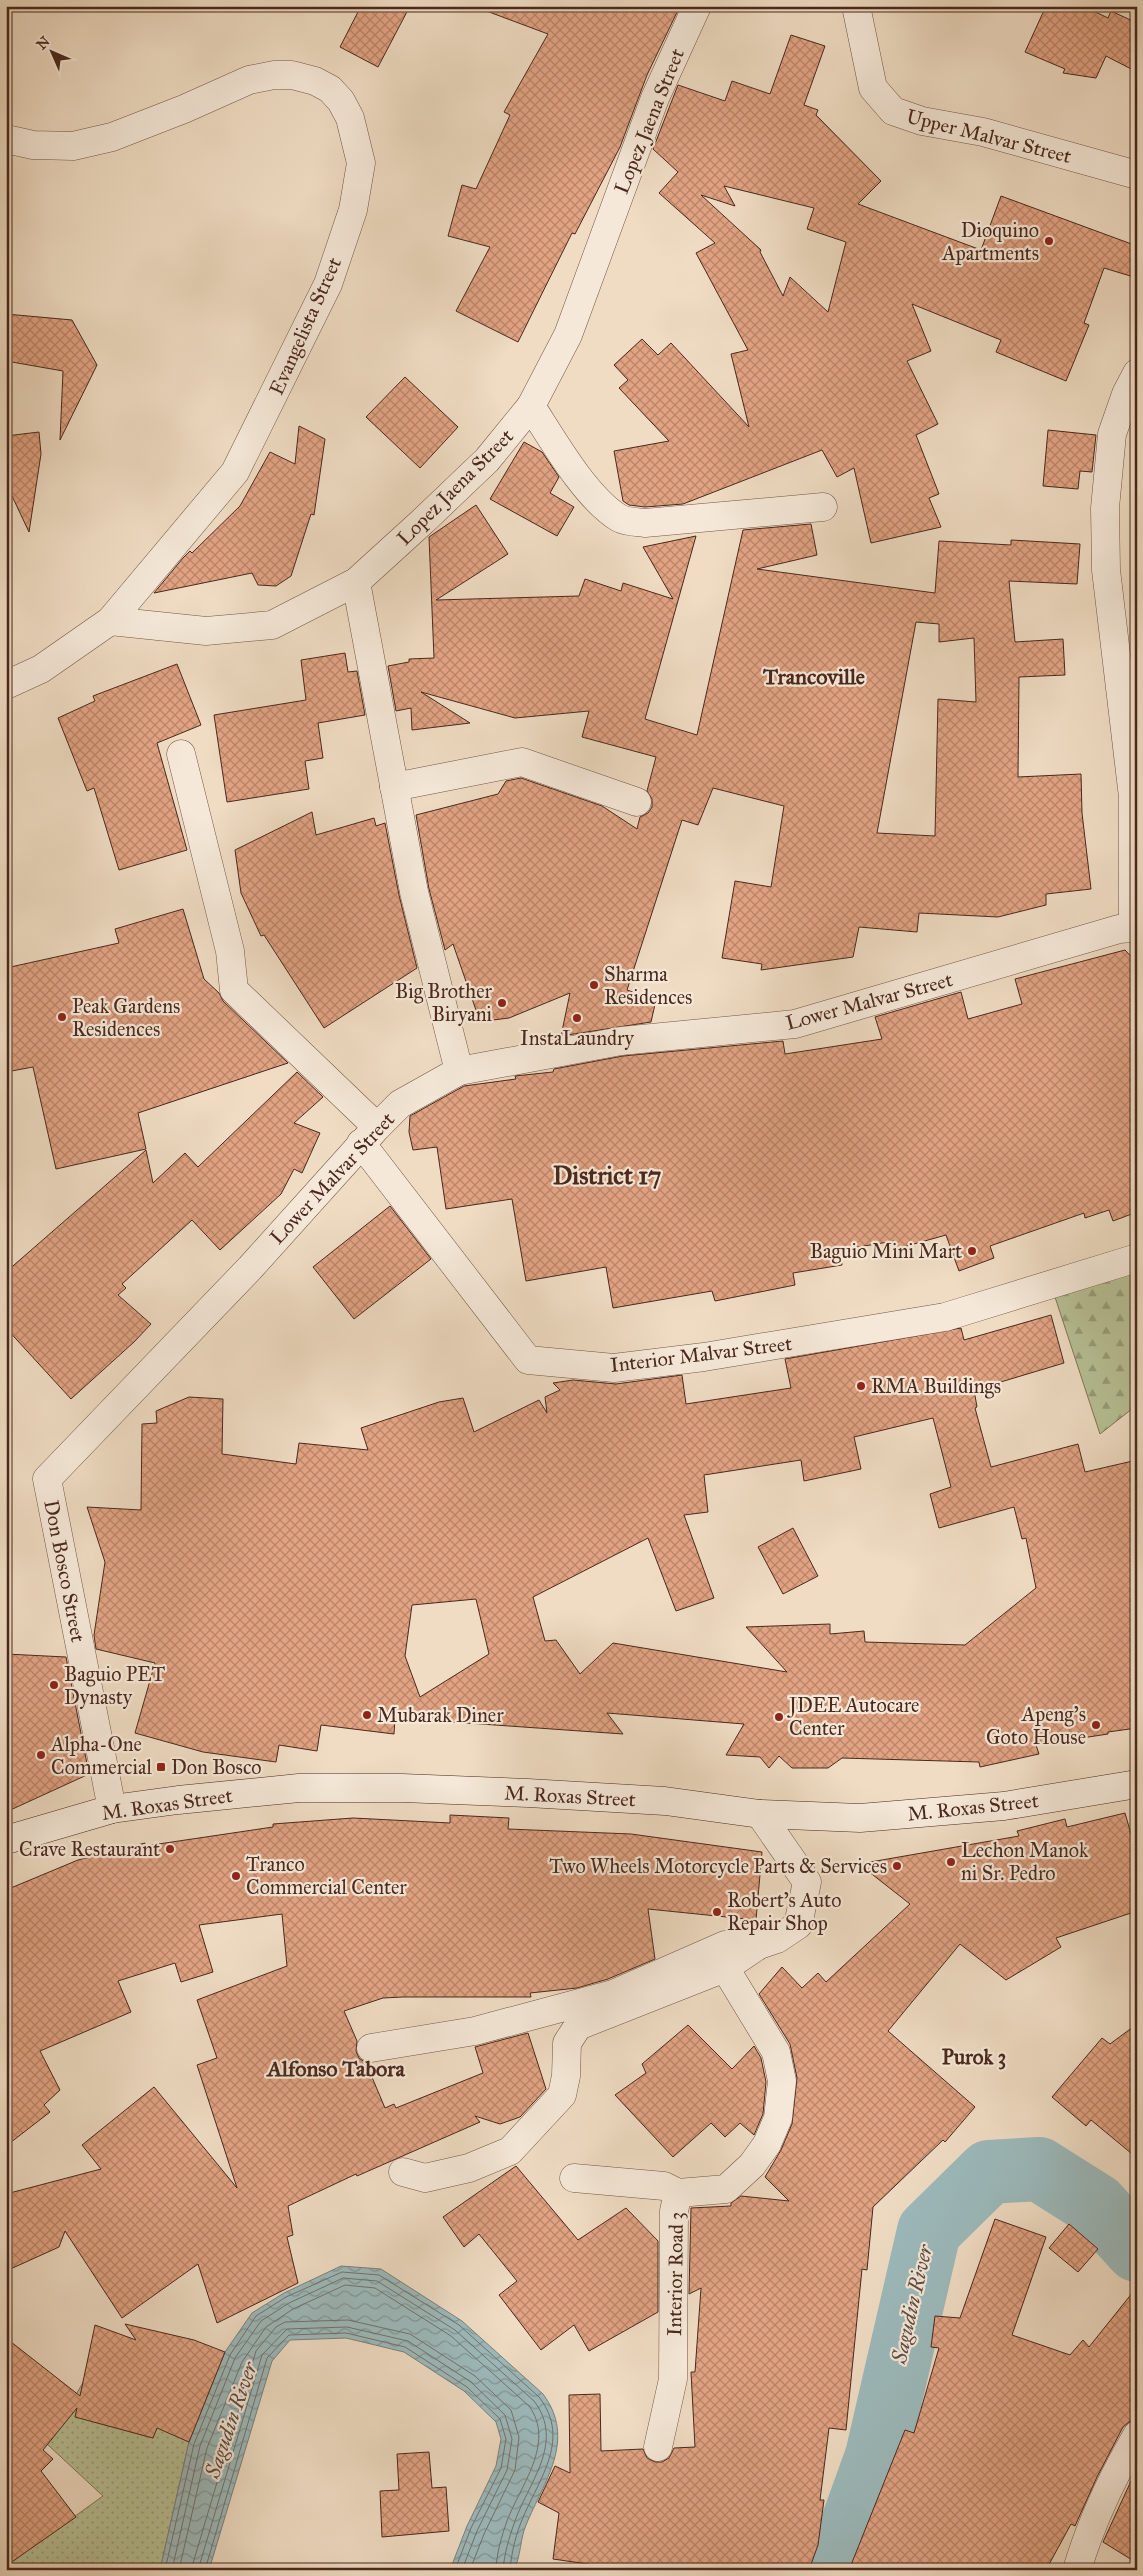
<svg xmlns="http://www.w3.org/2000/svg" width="1143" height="2576" font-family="'IM FELL Great Primer',serif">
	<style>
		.grass { fill: url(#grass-dots); stroke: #807458 }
		.forest { fill: url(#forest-firs); stroke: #807458 }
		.water { fill: url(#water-waves); stroke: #7b807c }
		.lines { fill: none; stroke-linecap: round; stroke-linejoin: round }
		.shore { stroke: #73716c; stroke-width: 1 }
		.river { stroke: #9cbabc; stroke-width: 64 }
		.building { fill: url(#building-cross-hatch); stroke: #4a281c; fill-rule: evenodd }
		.minor-casing { stroke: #735546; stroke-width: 29 }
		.tertiary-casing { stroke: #735546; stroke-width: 29 }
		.secondary-casing { stroke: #4a281c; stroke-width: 29 }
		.minor { stroke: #f5e8d8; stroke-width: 28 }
		.tertiary { stroke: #f5e8d8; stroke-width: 28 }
		.secondary { stroke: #f5e8d8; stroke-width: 28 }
		.poi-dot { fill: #8f2418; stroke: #f5e8d8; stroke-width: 2 }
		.labels { text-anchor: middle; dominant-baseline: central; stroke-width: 4.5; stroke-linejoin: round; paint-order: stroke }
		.street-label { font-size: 20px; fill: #4a281c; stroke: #f5e8d8 }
		.poi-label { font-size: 20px; fill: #4a281c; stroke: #f5e8d8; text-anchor: start }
		.neighbourhood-label { font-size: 21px; font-weight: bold; fill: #4a281c; stroke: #f5e8d8 }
		.water-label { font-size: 21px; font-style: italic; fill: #5e4c44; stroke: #f5e8d8 }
		.quarter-label { font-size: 22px; font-weight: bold; fill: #4a281c; stroke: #f5e8d8 }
		.district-label { font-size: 25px; font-weight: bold; fill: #4a281c; stroke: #f5e8d8 }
	</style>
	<defs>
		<pattern id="grass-dots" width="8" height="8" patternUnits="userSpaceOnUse" patternTransform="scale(1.25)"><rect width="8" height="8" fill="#b7c095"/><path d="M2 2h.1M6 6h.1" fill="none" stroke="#979c79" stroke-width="1.8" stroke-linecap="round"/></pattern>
		<pattern id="forest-firs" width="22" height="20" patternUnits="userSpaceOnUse" patternTransform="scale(1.25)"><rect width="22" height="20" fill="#b7c095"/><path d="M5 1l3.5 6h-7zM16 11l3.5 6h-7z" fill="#979c79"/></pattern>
		<pattern id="water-waves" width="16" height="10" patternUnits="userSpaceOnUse" patternTransform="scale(1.25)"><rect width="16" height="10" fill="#9cbabc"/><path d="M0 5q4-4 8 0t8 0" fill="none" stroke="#819798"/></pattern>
		<pattern id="building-cross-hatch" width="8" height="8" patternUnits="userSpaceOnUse" patternTransform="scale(1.25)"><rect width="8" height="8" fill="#e2a383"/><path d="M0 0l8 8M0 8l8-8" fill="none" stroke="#b9856a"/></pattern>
	</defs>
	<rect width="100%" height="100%" fill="#efdcc3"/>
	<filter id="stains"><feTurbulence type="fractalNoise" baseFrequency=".004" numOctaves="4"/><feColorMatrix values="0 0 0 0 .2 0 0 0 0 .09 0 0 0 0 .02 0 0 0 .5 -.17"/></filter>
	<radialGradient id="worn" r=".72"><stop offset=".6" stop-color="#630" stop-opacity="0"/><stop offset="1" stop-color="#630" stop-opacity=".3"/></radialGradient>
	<polygon class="grass" points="84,2381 94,2422 153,2438 157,2427 189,2442 160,2570 6,2570 6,2566 103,2496 47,2444"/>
	<polygon class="forest" points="1137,1271 1137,1405 1100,1434 1054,1294"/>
	<path class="water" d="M341,2266L381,2269L462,2321L543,2394C577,2440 544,2481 526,2525C520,2539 521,2556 514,2570H450L467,2526L496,2466L501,2439L496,2422L464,2391L404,2352L346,2338L290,2340L272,2361L209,2570H160L189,2442L225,2352L252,2313L284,2293Z"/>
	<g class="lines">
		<g class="shore">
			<path d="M165,2570L194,2444L230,2355L256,2316L286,2297L342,2272L379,2275L459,2325L539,2397C573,2441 536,2482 520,2525C515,2538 511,2556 510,2570"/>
			<path d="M172,2570L200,2446L235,2358L261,2321L289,2303L343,2278L377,2281L455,2330L534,2401C566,2443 527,2484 514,2524C509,2537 504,2556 503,2570"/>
			<path d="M179,2570L207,2448L242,2362L266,2327L293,2309L345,2285L375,2288L451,2336L529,2406C556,2443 520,2486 507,2521C502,2535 496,2555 496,2570"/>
			<polyline points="191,2570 256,2351 276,2327 285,2322 348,2320 410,2334 475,2376 511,2410 519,2437 515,2470 484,2534 470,2570"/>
			<polyline points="198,2570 262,2355 287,2329 347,2327 408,2341 471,2382 505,2415 512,2439 507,2470 477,2531 462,2570"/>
			<polyline points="205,2570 267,2358 289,2335 346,2333 405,2347 467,2387 500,2419 506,2439 501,2468 471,2528 455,2570"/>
		</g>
		<polyline class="river" points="836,2570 877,2456 929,2231 989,2172 1039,2169 1096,2205 1137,2250"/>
	</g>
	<g class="building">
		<polygon points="361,6 410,6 378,67 340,47"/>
		<polygon points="481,6 680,6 647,75 620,147 575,234 572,233 518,342 456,311 490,247 448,236 462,185 476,189 510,115 504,112 548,34 481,9"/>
		<polygon points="1046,6 1083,6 1108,18 1111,11 1137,23 1137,72 1106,56 1096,78 1063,73 1065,69 1025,52"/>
		<path d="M791,35L825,46L804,105L818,110L816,115L881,181L858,204L981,250L1001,196L1137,246V278L1104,268L1084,323L1089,325L1066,381L996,352L1001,340L912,304L931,351L907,361L938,424L916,435L939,494L929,498L941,527L871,543L854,468L837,477L822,450L683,504L645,507L629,505L623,501L614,451L669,441L619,388L628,380L614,365L642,339L658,355L671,343L749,427L731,354L748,350L696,253L715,243L659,193L678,172L653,149L678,85L725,101L732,81L770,94ZM724,186L814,208L807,229L846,242L828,312L790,277L783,296L760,252L761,250L701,195L735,206Z"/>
		<polygon points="6,314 72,320 97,365 60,440 63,371 6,361"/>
		<polygon points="405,377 458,427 420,468 366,417"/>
		<polygon points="299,426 325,439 314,515 311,514 291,576 276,586 258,585 252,573 154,593 183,558 190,551 192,553 240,506 270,452 295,464"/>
		<polygon points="1048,430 1096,435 1092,472 1080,471 1078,489 1043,486"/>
		<polygon points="39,432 41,454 29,532 12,496 6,496 6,436"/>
		<polygon points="524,442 542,452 559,477 550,493 574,507 557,536 490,499"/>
		<path d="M476,505L508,554L436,600L579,596L585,579L621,591L623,583L673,599L643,547L696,536L645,719L697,735L743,530L811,524L817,555L757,569L935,593L939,541L1011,545V540L1080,544L1077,584L1009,581L1015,642L1063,639L1065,675L1019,677L1018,777L1081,774L1082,813L1091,889L1046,894V905L998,917L919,913L917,932L859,927L853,957L761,970L762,964L722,958L735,881L771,887L784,806L713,788L698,825L682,820L627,990L656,1000L651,1022L561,1036L570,993L509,1018L493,1020L477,1013L453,944L445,950L429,889L416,815L498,794L506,781L521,778L602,806L637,829L640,817L648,813L652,807V799L647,791L656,757L582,737L589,711L515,718L421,692L470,723L412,730L411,708L396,711L388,666L409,662V659L434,658L429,537ZM916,622L939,624V642L974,638L976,702L938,699L935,836L877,833Z"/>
		<polygon points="345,653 348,672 357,671 365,715 318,723 323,758 305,761 309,789 227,802 214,715 306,700 301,660"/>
		<polygon points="177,664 201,725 157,743 187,850 119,870 94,788 87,791 58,718 95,701 93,696"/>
		<polygon points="312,812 316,835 374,818 376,826 385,823 399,895 417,968 324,1028 264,935 261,936 241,893 235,850"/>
		<polygon points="183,909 204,979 219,993 223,1001 288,1063 138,1113 146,1149 56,1169 33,1067 6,1072 6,968 119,943 115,929"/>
		<polygon points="1125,950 1137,963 1137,1212 1113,1221 1109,1210 1085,1218 1084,1213 990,1246 994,1258 959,1271 946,1235 896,1249 894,1241 840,1250 842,1265 793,1273 795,1285 715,1301 712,1291 613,1308 606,1267 526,1281 512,1199 446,1209 437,1147 413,1150 409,1132 410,1116 464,1086 516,1079 515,1076 553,1072 554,1069 623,1056 783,1041 785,1054 882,1039 875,1017 961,992 968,1019 1022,1004 1015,979"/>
		<polygon points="297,1072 323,1097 294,1123 320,1133 302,1173 294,1169 281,1194 220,1250 192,1220 122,1284 126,1288 118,1295 151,1324 134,1342 71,1399 6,1328 6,1272 146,1150 153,1183 185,1153 198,1167"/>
		<polygon points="390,1206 431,1259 354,1319 313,1267"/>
		<path d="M1051,1315L1064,1363L974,1390L977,1407L975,1408L991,1467L1078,1444L1085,1472L1137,1460V1728L1108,1732V1734L1036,1745L1039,1754L980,1767L979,1762L842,1758L828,1768H792L779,1756L769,1768L760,1757L726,1755L744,1724L607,1713L623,1734L395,1718L394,1734L321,1725L317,1751L279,1745L276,1762L203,1752L135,1733L155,1663L96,1649L94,1635L105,1562L87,1507L141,1510L142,1424L157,1423L156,1411L189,1397L223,1399L222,1454L296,1464L299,1443L368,1450L361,1428L439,1402L463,1398L474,1432L539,1400L547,1413L545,1397L560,1390L553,1383L573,1380L616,1384L682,1375L686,1404L791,1388L785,1359L961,1328L964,1340ZM933,1418L951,1487L930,1494L939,1528L1014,1507L1022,1539L1026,1538L1036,1588L965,1645L865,1642L864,1631L830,1634V1624L746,1627L787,1672L613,1643L580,1674L556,1640L545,1641L533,1597L648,1538L676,1611L714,1598L684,1515L708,1512L704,1475L801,1460L804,1481L861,1469L854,1437ZM476,1599L489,1654L420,1697L405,1656L412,1605Z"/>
		<polygon points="793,1528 818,1576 783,1594 758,1547"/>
		<polygon points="6,1654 66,1657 89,1774 6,1812"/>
		<polygon points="1125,1813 1137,1855 1137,1911 1056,1938 1061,1947 1006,1980 960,1944 888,2031 975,2107 945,2142 943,2140 873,2207 867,2270 862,2269 846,2430 829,2428 820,2500 824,2500 818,2545 809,2570 629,2570 553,2559 559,2513 538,2502 555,2466 570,2473 569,2395 600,2394 601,2451 643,2449 647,2458 655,2462 662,2462 669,2458 674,2448 695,2447 691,2372 695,2372 701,2288 689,2294 691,2208 731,2206 731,2203 741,2196 789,2201 765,2177 781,2150 792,2124 797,2078 790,2044 759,1994 782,1967 802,1988 818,1973 826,1982 910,1904 859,1864 1019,1836 1017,1831 1065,1819 1067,1827"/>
		<polygon points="450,1815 509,1818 508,1829 631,1834 762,1852 756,1920 648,1909 655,1959 608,1979 577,1988 530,1993 531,1997 403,1997 383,1998 344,2011 357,2041 356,2051 359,2058 366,2063 385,2108 394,2104 396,2108 483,2073 475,2047 528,2033 546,2089 520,2117 500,2124 475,2116 480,2122 357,2176 356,2174 288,2206 293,2235 287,2237 298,2283 217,2323 198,2264 122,2318 65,2231 59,2247 6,2271 6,2194 101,2169 82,2145 154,2087 237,2188 197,2065 217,2058 197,2000 287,1966 282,1914 199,1925 213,1972 181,1982 175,1963 118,1981 131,2012 40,2051 60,2090 44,2105 50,2112 6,2146 6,1890 78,1860 145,1843 145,1846 273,1827 273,1824 353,1818 450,1823"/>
		<polygon points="1137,2024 1137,2158 1091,2120 1086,2126 1052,2097 1102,2038 1110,2044"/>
		<polygon points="688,2025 732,2069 754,2046 761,2058 766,2082 763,2114 754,2135 740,2123 725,2137 711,2123 673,2157 615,2095 646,2073 642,2064"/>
		<polygon points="516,2166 578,2240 626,2208 658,2241 658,2312 589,2351 574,2325 541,2350 499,2295 517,2281 479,2234 464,2247 443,2217"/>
		<polygon points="995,2219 1046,2237 1012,2335 1070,2355 1083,2340 1089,2347 1137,2287 1137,2419 1129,2422 1123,2427 1097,2477 1075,2526 1071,2524 1046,2570 849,2570 905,2430 914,2433 939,2348 931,2347 935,2316 960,2318"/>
		<polygon points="1069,2224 1098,2249 1078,2272 1049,2248"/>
		<polygon points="125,2324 194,2340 225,2352 189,2442 157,2428 153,2438 75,2417 77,2408 43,2450 53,2459 41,2471 76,2517 6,2566 6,2338 80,2396 95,2325 136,2340"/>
		<polygon points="429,2452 432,2488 446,2487 449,2531 382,2537 380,2491 399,2490 397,2454"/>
		<polygon points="1137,2468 1137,2563 1103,2542"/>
	</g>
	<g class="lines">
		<g class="minor-casing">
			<g id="minor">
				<polyline points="856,6 873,88 893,111 922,121 983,132 1137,175"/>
				<path d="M531,406C553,440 585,497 619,518C626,522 637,522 645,523L823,507"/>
				<polyline points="356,582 414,892 459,1071"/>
				<polyline points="110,621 206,631 272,625 356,582 423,521 487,460 531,406 568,335 655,98 697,6"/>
				<polyline points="181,754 230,951 234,990 377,1127"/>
				<polyline points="394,787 522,762 637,802"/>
				<polyline points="361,1143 528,1360 614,1368 704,1357 945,1317 1137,1258"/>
				<polyline points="371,2048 475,2031 613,1994 725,1945 759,1945"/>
				<polyline points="403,2172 425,2178 469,2168 510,2151 562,2095 566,2076 567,2043 578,2026 725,1968"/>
				<polyline points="574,2178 664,2186 678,2193"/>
				<polyline points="678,2193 726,2189 752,2165 767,2144 778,2118 782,2081 776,2052 725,1968 759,1945 777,1939 798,1925 807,1882 760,1814"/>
				<polyline points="658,2447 673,2379 674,2211 678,2193"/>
				<path d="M1077,2570C1091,2522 1112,2478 1137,2435"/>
			</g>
		</g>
		<g class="tertiary-casing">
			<g id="tertiary">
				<polyline points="6,139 33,145 73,146 112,137 184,109 249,80 274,75 292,75 315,81 330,89 341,101 350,118 361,163 353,210 328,284 235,472 110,621 41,669 6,685"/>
				<polyline points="1133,928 1133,797 1106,570 1105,508 1112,434 1126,394 1137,373"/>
				<polyline points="112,1809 47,1479 250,1268 377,1127 400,1104 459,1071 621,1041 795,1024 1119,929 1133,928 1137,930"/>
			</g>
		</g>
		<g class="secondary-casing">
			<polyline id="secondary" points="6,1840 112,1809 178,1800 299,1788 402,1788 528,1793 665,1801 760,1814 860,1818 1004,1806 1137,1784"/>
		</g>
		<use href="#minor" class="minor"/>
		<use href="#tertiary" class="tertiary"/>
		<use href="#secondary" class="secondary"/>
	</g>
	<g class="poi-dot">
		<circle cx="1049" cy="241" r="5"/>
		<circle cx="594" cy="985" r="5"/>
		<circle cx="502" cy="1003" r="5"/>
		<circle cx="62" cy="1017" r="5"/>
		<circle cx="577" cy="1018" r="5"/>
		<circle cx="972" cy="1251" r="5"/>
		<circle cx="861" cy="1386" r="5"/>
		<circle cx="54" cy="1685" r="5"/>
		<circle cx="367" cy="1715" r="5"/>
		<circle cx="779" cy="1717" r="5"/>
		<circle cx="1096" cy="1725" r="5"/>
		<circle cx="41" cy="1755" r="5"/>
		<rect x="156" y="1762" width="10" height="10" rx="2.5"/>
		<circle cx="170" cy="1849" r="5"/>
		<circle cx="951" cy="1862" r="5"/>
		<circle cx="897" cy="1866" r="5"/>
		<circle cx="236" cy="1876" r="5"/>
		<circle cx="717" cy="1912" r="5"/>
	</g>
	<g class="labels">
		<g class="street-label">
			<text transform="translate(649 121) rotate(-68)">Lopez Jaena Street</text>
			<text transform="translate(989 136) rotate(14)">Upper Malvar Street</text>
			<text transform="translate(305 326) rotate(-66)">Evangelista Street</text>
			<text transform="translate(455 487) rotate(-45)">Lopez Jaena Street</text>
			<text transform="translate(869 1001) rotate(-15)">Lower Malvar Street</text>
			<text transform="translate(332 1178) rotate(-47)">Lower Malvar Street</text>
			<text transform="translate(701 1354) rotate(-7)">Interior Malvar Street</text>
			<text transform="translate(65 1571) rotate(79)">Don Bosco Street</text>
			<text transform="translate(570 1796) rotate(3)">M. Roxas Street</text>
			<text transform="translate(167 1804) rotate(-8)">M. Roxas Street</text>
			<text transform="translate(973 1807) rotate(-6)">M. Roxas Street</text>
			<text transform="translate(675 2274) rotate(-89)">Interior Road 3</text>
		</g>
		<g class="poi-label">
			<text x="1039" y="230" text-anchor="end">Dioquino<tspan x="1039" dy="23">Apartments</tspan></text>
			<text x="604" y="974">Sharma<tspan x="604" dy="23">Residences</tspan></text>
			<text x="492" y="991" text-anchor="end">Big Brother<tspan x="492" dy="23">Biryani</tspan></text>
			<text x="72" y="1006">Peak Gardens<tspan x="72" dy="23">Residences</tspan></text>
			<text x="577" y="1038" text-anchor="middle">InstaLaundry</text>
			<text x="962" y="1251" text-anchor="end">Baguio Mini Mart</text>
			<text x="871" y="1386">RMA Buildings</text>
			<text x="64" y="1674">Baguio PET<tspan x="64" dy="23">Dynasty</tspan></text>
			<text x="789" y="1705">JDEE Autocare<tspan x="789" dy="23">Center</tspan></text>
			<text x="1086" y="1714" text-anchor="end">Apeng's<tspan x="1086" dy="23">Goto House</tspan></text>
			<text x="377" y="1715">Mubarak Diner</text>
			<text x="51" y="1744">Alpha-One<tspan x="51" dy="23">Commercial</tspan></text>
			<text x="171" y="1767">Don Bosco</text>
			<text x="160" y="1849" text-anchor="end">Crave Restaurant</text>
			<text x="961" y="1850">Lechon Manok<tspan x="961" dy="23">ni Sr. Pedro</tspan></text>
			<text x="246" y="1864">Tranco<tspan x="246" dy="23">Commercial Center</tspan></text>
			<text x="887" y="1866" text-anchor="end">Two Wheels Motorcycle Parts &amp; Services</text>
			<text x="727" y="1900">Robert's Auto<tspan x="727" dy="23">Repair Shop</tspan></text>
		</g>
		<g class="neighbourhood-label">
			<text x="974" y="2057">Purok 3</text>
		</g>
		<g class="water-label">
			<text transform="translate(912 2304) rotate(-77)">Sagudin River</text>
			<text transform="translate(231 2420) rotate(-71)">Sagudin River</text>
		</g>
		<g class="quarter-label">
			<text x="814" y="676">Trancoville</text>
			<text x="336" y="2068">Alfonso Tabora</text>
		</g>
		<g class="district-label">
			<text x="607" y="1175">District 17</text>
		</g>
	</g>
	<rect width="1143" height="2576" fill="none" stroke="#efdcc3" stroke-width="25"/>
	<rect x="8" y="8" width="1128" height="2561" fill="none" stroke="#4a281c" stroke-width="2.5"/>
	<rect x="12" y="12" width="1118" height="2551" fill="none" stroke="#4a281c"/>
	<g transform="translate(52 52) rotate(315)" stroke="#f5e8d8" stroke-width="4" paint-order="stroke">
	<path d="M0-4L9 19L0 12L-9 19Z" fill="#4a281c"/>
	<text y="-8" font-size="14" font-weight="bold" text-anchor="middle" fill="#4a281c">N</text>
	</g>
	<rect width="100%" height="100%" filter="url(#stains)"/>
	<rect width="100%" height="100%" fill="url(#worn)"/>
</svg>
